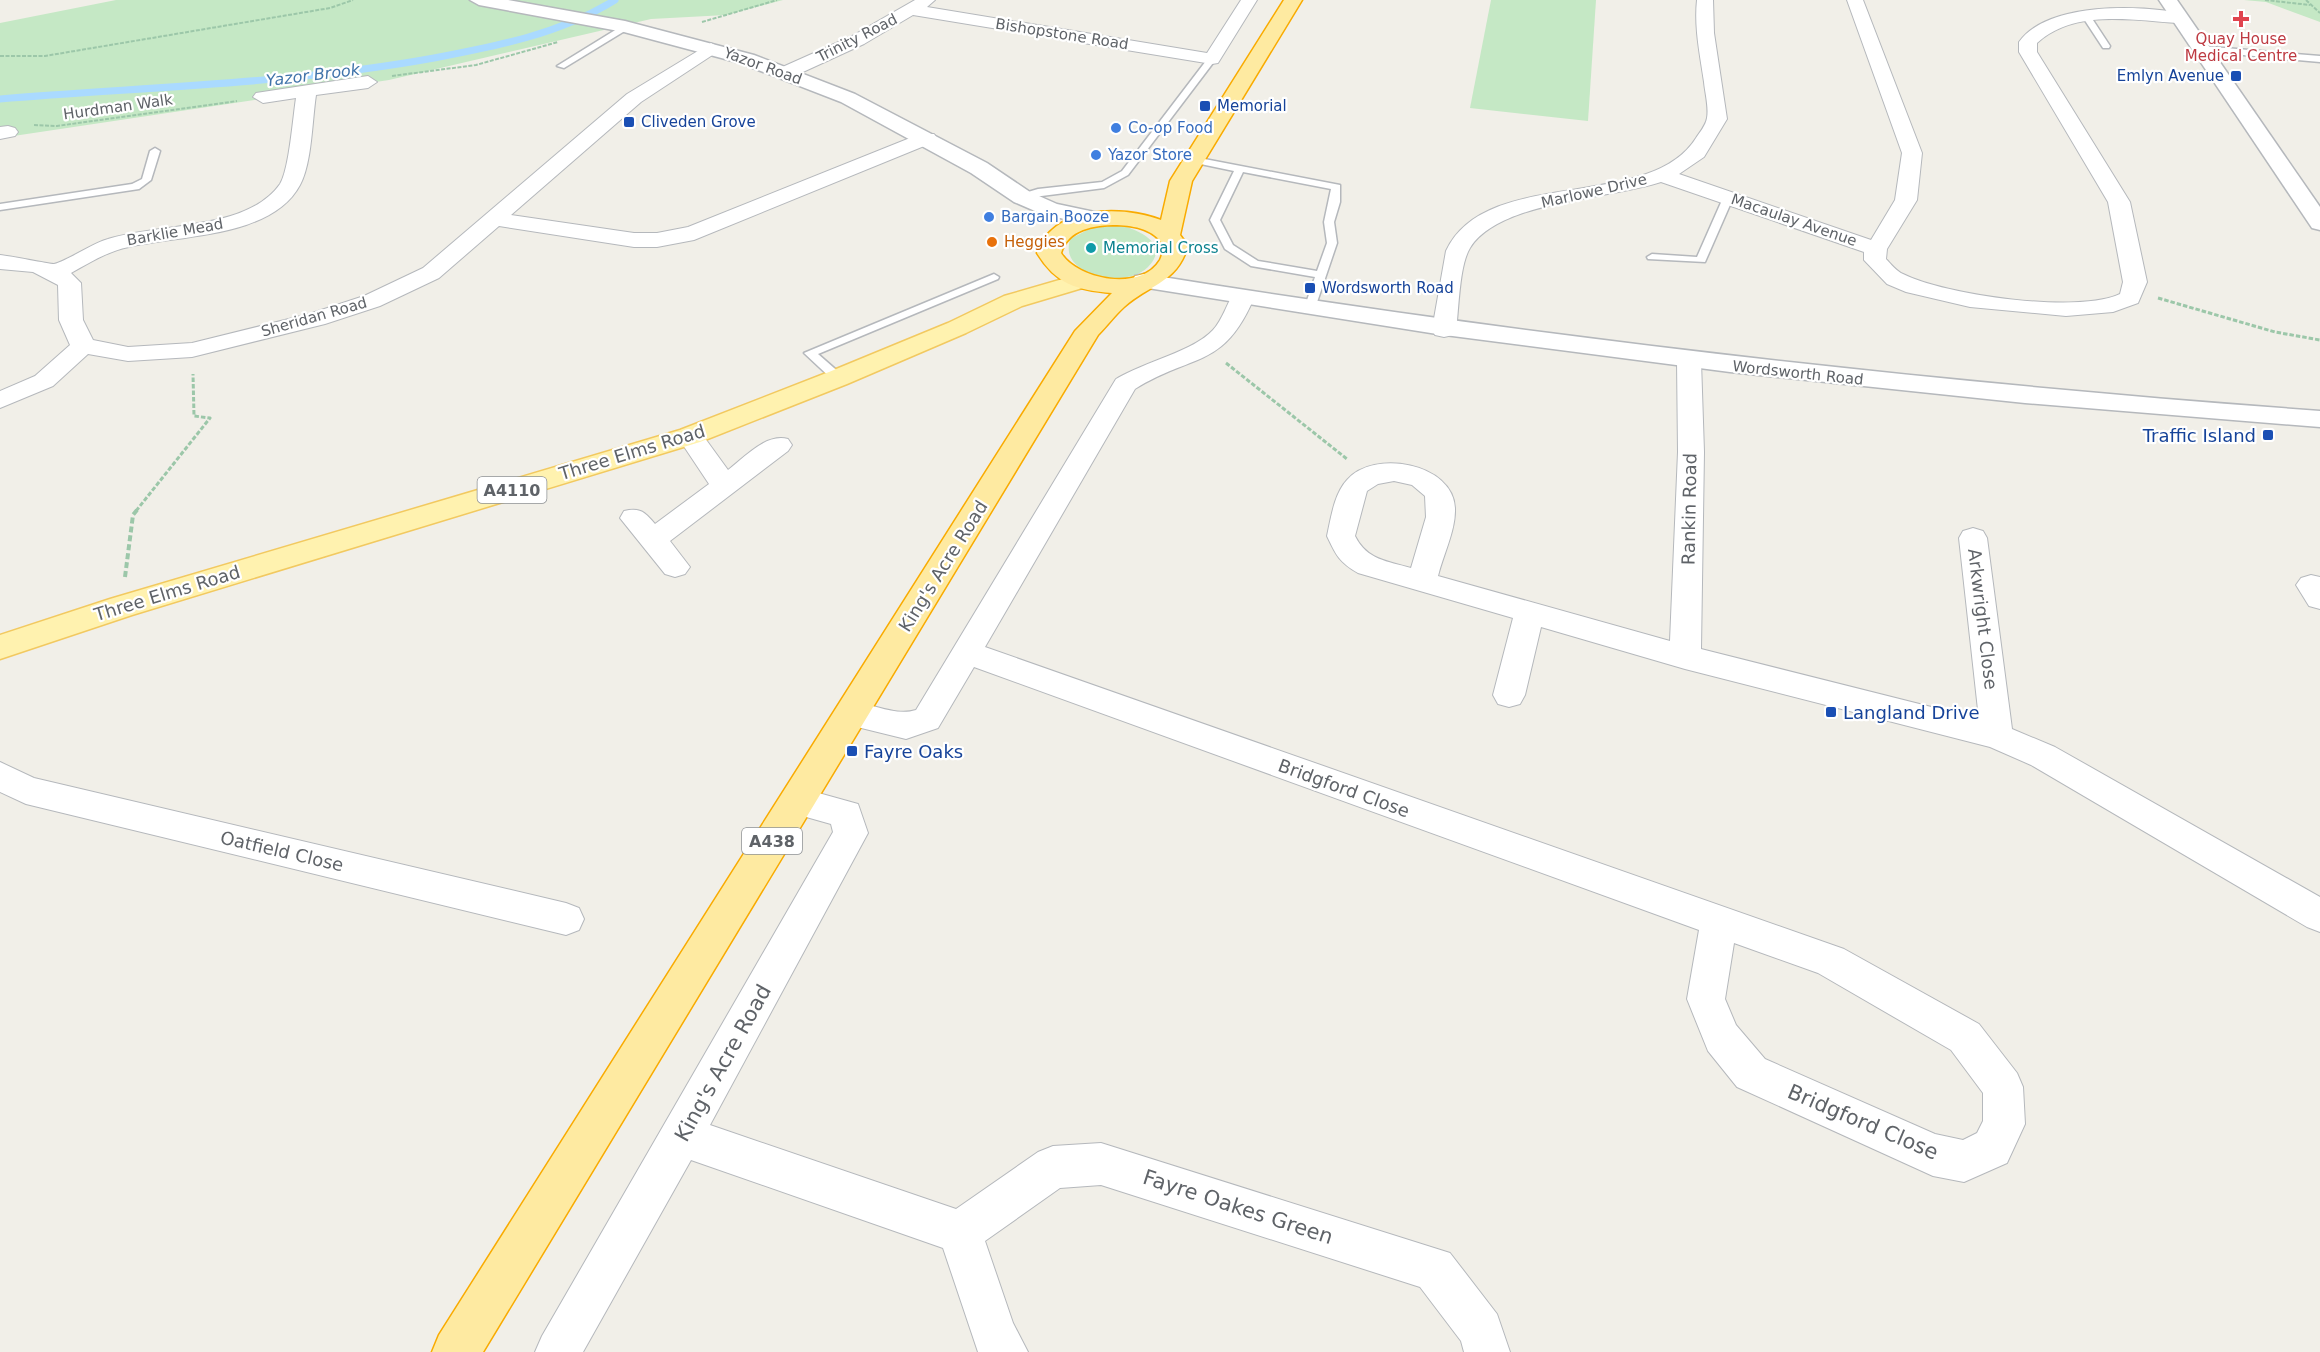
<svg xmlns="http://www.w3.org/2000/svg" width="2320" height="1352" font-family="'DejaVu Sans',sans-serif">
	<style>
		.green { fill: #c5e8c5 }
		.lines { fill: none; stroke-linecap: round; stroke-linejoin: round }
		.stream { stroke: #aadaff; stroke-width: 7 }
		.service-casing { stroke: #b5b8bc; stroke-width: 3 }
		.minor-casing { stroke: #b5b8bc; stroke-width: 2 }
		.tertiary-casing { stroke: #b5b8bc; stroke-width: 3 }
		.primary-casing { stroke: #f2c960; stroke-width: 3 }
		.trunk-casing { stroke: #f9ab00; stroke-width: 3 }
		.path-far2 { stroke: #9cc7a9; stroke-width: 2; stroke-dasharray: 4 1.5; stroke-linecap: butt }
		.path-far1 { stroke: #9cc7a9; stroke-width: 3; stroke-dasharray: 4.5 2; stroke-linecap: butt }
		.path { stroke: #9cc7a9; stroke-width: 4; stroke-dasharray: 6 3; stroke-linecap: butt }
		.service { fill: #fff; fill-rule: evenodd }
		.minor { fill: #fff; fill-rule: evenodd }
		.tertiary { fill: #fff; fill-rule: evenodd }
		.primary { fill: #fff2af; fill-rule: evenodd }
		.trunk { fill: #feeaa1; fill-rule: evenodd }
		.health-dot { fill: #e0444e; stroke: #fff; stroke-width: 2 }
		.transit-dot { fill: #1a4fb4; stroke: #fff; stroke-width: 2 }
		.shop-dot { fill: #3f7fe0; stroke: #fff; stroke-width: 2 }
		.food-dot { fill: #e8710a; stroke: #fff; stroke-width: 2 }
		.culture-dot { fill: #0f9aa8; stroke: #fff; stroke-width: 2 }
		.labels { text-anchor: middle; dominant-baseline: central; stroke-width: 4.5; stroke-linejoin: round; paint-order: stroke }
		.far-street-label { font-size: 15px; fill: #5f6368; stroke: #fff }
		.far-health-label { font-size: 15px; fill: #be3a42; stroke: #fff }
		.far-transit-label { font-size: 15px; fill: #164399; stroke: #fff; text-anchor: start }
		.far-shop-label { font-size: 15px; fill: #366cbe; stroke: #fff; text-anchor: start }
		.far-food-label { font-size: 15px; fill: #c56008; stroke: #fff; text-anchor: start }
		.far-culture-label { font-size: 15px; fill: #0d838f; stroke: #fff; text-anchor: start }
		.far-water-label { font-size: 16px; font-style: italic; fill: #4174aa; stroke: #fff }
		.shield { fill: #fff; stroke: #8f9295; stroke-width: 1.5 }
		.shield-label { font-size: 16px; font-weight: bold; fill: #5f6368 }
		.transit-label { font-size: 18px; fill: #164399; stroke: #fff; text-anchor: start }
		.street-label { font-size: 18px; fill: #5f6368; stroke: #fff }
		.near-street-label { font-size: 21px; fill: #5f6368; stroke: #fff }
	</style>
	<rect width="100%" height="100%" fill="#f1efe8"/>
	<g class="green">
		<polygon points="116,0 783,0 726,15 651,19 389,80 0,138 0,23"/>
		<polygon points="1491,0 1596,0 1588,121 1470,108"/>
		<polygon points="2244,0 2320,0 2320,22 2266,2"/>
		<path d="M1112,224C1132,226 1173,242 1148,267C1132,283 1095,281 1079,267C1069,259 1067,251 1070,239L1097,225Z"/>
	</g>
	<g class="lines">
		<path class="stream" d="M0,99C145,87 291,84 434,58C497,46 560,34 615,0"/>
		<g class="service-casing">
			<g id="service">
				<polygon points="2083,14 2089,14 2110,46 2109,48 2103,48 2082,16"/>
				<polygon points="625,24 628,25 628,29 564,68 557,66"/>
				<polygon points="2201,46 2320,56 2320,62 2198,51 2198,47"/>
				<polygon points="1209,57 1216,59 1128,175 1104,188 1018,199 1018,195 1038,189 1102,182 1122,171"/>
				<polygon points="155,148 160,151 151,180 139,189 0,210 0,204 132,184 142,179 150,151"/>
				<path d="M1194,157L1340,185V202L1334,222L1337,243L1314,311H1306L1304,309L1315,277L1251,266L1225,249L1210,220L1234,171L1191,162L1189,160ZM1243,172L1331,189L1324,222L1327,243L1317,271L1258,261L1233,245L1220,220Z"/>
				<polygon points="1728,195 1733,198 1705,262 1648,259 1647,257 1652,254 1697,257 1723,198"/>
				<polygon points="994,274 999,277 998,279 818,354 842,375 842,381 834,381 804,353"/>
			</g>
		</g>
		<g class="minor-casing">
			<g id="minor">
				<polygon points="915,0 935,0 927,7 1207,53 1241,0 1257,0 1218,63 1212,64 913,15 864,44 792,77 785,79 776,73 778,69 852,36"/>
				<path d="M1697,0H1713L1714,33L1727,119L1704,157L1679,174L1871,240L1895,200L1902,153L1847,0H1863L1922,153L1917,200L1887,249L1886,259C1891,264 1896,271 1903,274C1944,295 2079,314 2120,294L2123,282L2108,202L2019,52V42C2047,2 2141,4 2184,14L2187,18L2184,22L2178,23C2132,20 2074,9 2037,43V52L2130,202L2147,282L2138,303L2113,312L2066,316L1970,307L1906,292L1887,284L1864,260V252L1661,182C1610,199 1499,201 1470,248C1459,266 1459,309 1456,330L1453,335L1444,337L1435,335L1432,330L1446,251C1486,165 1649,213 1696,138C1700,132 1706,125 1707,118C1709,107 1705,93 1704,82C1700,55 1694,27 1697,0Z"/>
				<path d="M711,43L720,48L717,52L641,102L511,215L634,233H657L688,227L920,134H934L937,138L934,142L694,240L657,247H634L499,226L439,278L380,306L325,324L192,357L128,361L88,354L53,386L0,408V391L35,376L70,345L59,320L58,285L33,272L0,269V255C11,256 49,264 54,264C67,261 93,243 108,239C158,223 247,231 280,184C289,170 293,117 296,98L263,103L253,97L256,93L368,76L377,82L368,88L316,95C312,121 312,163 300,185C272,238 179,235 129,247C108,251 89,263 71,273L81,283L83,320L93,340L128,347L192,343L309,314L364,296L423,268L627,94Z"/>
				<polygon points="8,126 15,128 18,132 15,136 0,139 0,127"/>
				<path d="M1242,291L1250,293L1254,298C1223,370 1192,353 1135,389L985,647L1844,949L1979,1024L2017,1073L2023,1087L2025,1124L2007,1163L1964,1182L1933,1176L1737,1087L1708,1051L1687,999L1699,930L974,667L938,728L906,739L841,723L836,714L841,705C866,697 891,718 916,710L1116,379C1144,362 1194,351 1213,330C1223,319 1226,305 1234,293ZM1734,943L1818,973L1951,1050L1983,1093V1121L1977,1133L1963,1140L1935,1134L1765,1059L1736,1025L1725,999Z"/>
				<path d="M1689,354L1698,356L1701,361L1704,452L1701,649L1979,719L1959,538L1963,531L1973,528L1983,531L1987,538L2012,729L2055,747L2320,897V932L2307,927L2031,765L1990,747L1685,669L1541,627L1525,695L1520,704L1509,707L1498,704L1493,695L1513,618L1358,573C1339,562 1336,555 1327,536C1331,518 1334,494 1347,480C1373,449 1453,463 1455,508C1456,530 1443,555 1438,576L1670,641L1678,452L1677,361L1680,356ZM1394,481L1412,485L1425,496L1426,517L1411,568C1387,561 1367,560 1355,536L1367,491L1378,484Z"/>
				<path d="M690,428L699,430L728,470C745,457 766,433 788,439L792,445L788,451L670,541L690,567L685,574L675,577L665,574L620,518L624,511C640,507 645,512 655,524L709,484L677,436L681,430Z"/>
				<polygon points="2311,575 2320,577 2320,609 2309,606 2296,585 2301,578"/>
				<polygon points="0,762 34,778 566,903 579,908 584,919 579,930 566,935 26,804 0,792"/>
				<polygon points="797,787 858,804 868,833 710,1125 956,1209 1038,1152 1053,1146 1101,1143 1450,1253 1497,1314 1510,1352 1464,1352 1461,1341 1420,1287 1101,1185 1060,1188 985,1241 1013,1323 1028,1352 978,1352 943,1248 691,1160 583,1352 535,1352 542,1336 833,832 831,824 785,811 780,801 785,791"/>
			</g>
		</g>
		<g class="tertiary-casing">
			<g id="tertiary">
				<polygon points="470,0 508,0 625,21 754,55 855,94 987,163 1030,192 1057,204 1104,214 1107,219 1104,224 1096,226 1042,214 1014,202 971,173 841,102 740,63 624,32 479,5"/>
				<polygon points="2159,0 2177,0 2320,207 2320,230 2312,228"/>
				<path d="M1144,274C1534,337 1926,382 2320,411V427L2025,403L1730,372L1437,334L1135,286L1132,281L1135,276Z"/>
			</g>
		</g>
		<g class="primary-casing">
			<polygon id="primary" points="1080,274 1089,276 1092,281 1089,286 1022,306 966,333 847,384 700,442 132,615 0,659 0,635 110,599 680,430 829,372 948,323 1004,296"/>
		</g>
		<g class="trunk-casing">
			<path id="trunk" d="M1284,0H1302L1192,181L1180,235L1188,246C1176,284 1151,283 1124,307C1115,315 1107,326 1098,335L483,1352H432L439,1335L1075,331L1112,293C1076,290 1056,284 1037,253C1053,205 1122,205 1161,220L1170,181ZM1117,225C1135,226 1154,229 1164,246C1163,250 1162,256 1160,260C1141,292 1078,280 1061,253C1068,229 1094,225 1117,225Z"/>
		</g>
		<g class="path-far2">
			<polyline points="2265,0 2310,5"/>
			<polyline points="2306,0 2320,13"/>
			<polyline points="702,22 777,0"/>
			<polyline points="0,56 45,56 330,8 353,0"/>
			<polyline points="392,76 476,65 558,42"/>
			<polyline points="34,125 57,126 237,101"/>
		</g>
		<g class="path-far1">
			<polyline points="2158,298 2275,332 2320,340"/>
			<polyline points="1226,363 1347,459"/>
			<polyline points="136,511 210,418 194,416 193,374"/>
		</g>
		<polyline class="path" points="125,577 133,515 137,510"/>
		<use href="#service" class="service"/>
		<use href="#minor" class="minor"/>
		<use href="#tertiary" class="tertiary"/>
		<use href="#primary" class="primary"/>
		<use href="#trunk" class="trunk"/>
	</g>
	<path class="health-dot" d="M2238 10h6v6h6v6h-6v6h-6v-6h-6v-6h6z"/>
	<g class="transit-dot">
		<rect x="2230" y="70" width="12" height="12" rx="3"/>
		<rect x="1199" y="100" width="12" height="12" rx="3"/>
		<rect x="623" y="116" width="12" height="12" rx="3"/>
		<rect x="1304" y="282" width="12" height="12" rx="3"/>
		<rect x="2262" y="429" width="12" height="12" rx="3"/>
		<rect x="1825" y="706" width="12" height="12" rx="3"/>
		<rect x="846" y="745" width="12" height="12" rx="3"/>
	</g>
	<g class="shop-dot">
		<circle cx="1116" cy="128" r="6"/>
		<circle cx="1096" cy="155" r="6"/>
		<circle cx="989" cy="217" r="6"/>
	</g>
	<circle class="food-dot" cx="992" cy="242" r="6"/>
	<circle class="culture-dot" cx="1091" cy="248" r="6"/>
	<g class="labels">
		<g class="far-street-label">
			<text transform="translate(1062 34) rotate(9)">Bishopstone Road</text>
			<text transform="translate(857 38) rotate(-27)">Trinity Road</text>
			<text transform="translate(763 66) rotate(20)">Yazor Road</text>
			<text transform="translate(118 107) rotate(-8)">Hurdman Walk</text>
			<text transform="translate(1594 191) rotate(-13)">Marlowe Drive</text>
			<text transform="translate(1794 220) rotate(19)">Macaulay Avenue</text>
			<text transform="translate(175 232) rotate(-10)">Barklie Mead</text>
			<text transform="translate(314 317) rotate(-16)">Sheridan Road</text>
			<text transform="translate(1798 373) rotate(6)">Wordsworth Road</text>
		</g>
		<g class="far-health-label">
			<text x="2241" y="39">Quay House<tspan x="2241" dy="17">Medical Centre</tspan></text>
		</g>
		<g class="far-transit-label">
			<text x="2224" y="76" text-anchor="end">Emlyn Avenue</text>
			<text x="1217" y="106">Memorial</text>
			<text x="641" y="122">Cliveden Grove</text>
			<text x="1322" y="288">Wordsworth Road</text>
		</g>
		<g class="far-shop-label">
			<text x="1128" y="128">Co-op Food</text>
			<text x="1108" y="155">Yazor Store</text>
			<text x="1001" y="217">Bargain Booze</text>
		</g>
		<g class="far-food-label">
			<text x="1004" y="242">Heggies</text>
		</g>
		<g class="far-culture-label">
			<text x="1103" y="248">Memorial Cross</text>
		</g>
		<g class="far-water-label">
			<text transform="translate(313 75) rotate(-7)">Yazor Brook</text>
		</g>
		<g class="shield">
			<rect x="477.5" y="477" width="69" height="26" rx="4.5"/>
			<rect x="742" y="828" width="60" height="26" rx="4.5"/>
		</g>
		<g class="shield-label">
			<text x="512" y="490">A4110</text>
			<text x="772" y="841">A438</text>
		</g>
		<g class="transit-label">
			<text x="2256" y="435" text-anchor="end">Traffic Island</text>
			<text x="1843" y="712">Langland Drive</text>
			<text x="864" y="751">Fayre Oaks</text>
		</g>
		<g class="street-label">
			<text transform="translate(632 452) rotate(-17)">Three Elms Road</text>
			<text transform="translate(1689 509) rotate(-89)">Rankin Road</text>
			<text transform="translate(943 566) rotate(-58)">King's Acre Road</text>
			<text transform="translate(167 593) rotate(-17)">Three Elms Road</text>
			<text transform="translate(1983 619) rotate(83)">Arkwright Close</text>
			<text transform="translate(1344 788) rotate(20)">Bridgford Close</text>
			<text transform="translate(282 851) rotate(13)">Oatfield Close</text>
		</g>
		<g class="near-street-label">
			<text transform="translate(723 1063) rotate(-61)">King's Acre Road</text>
			<text transform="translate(1863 1122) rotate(23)">Bridgford Close</text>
			<text transform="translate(1238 1207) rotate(18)">Fayre Oakes Green</text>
		</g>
	</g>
</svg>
